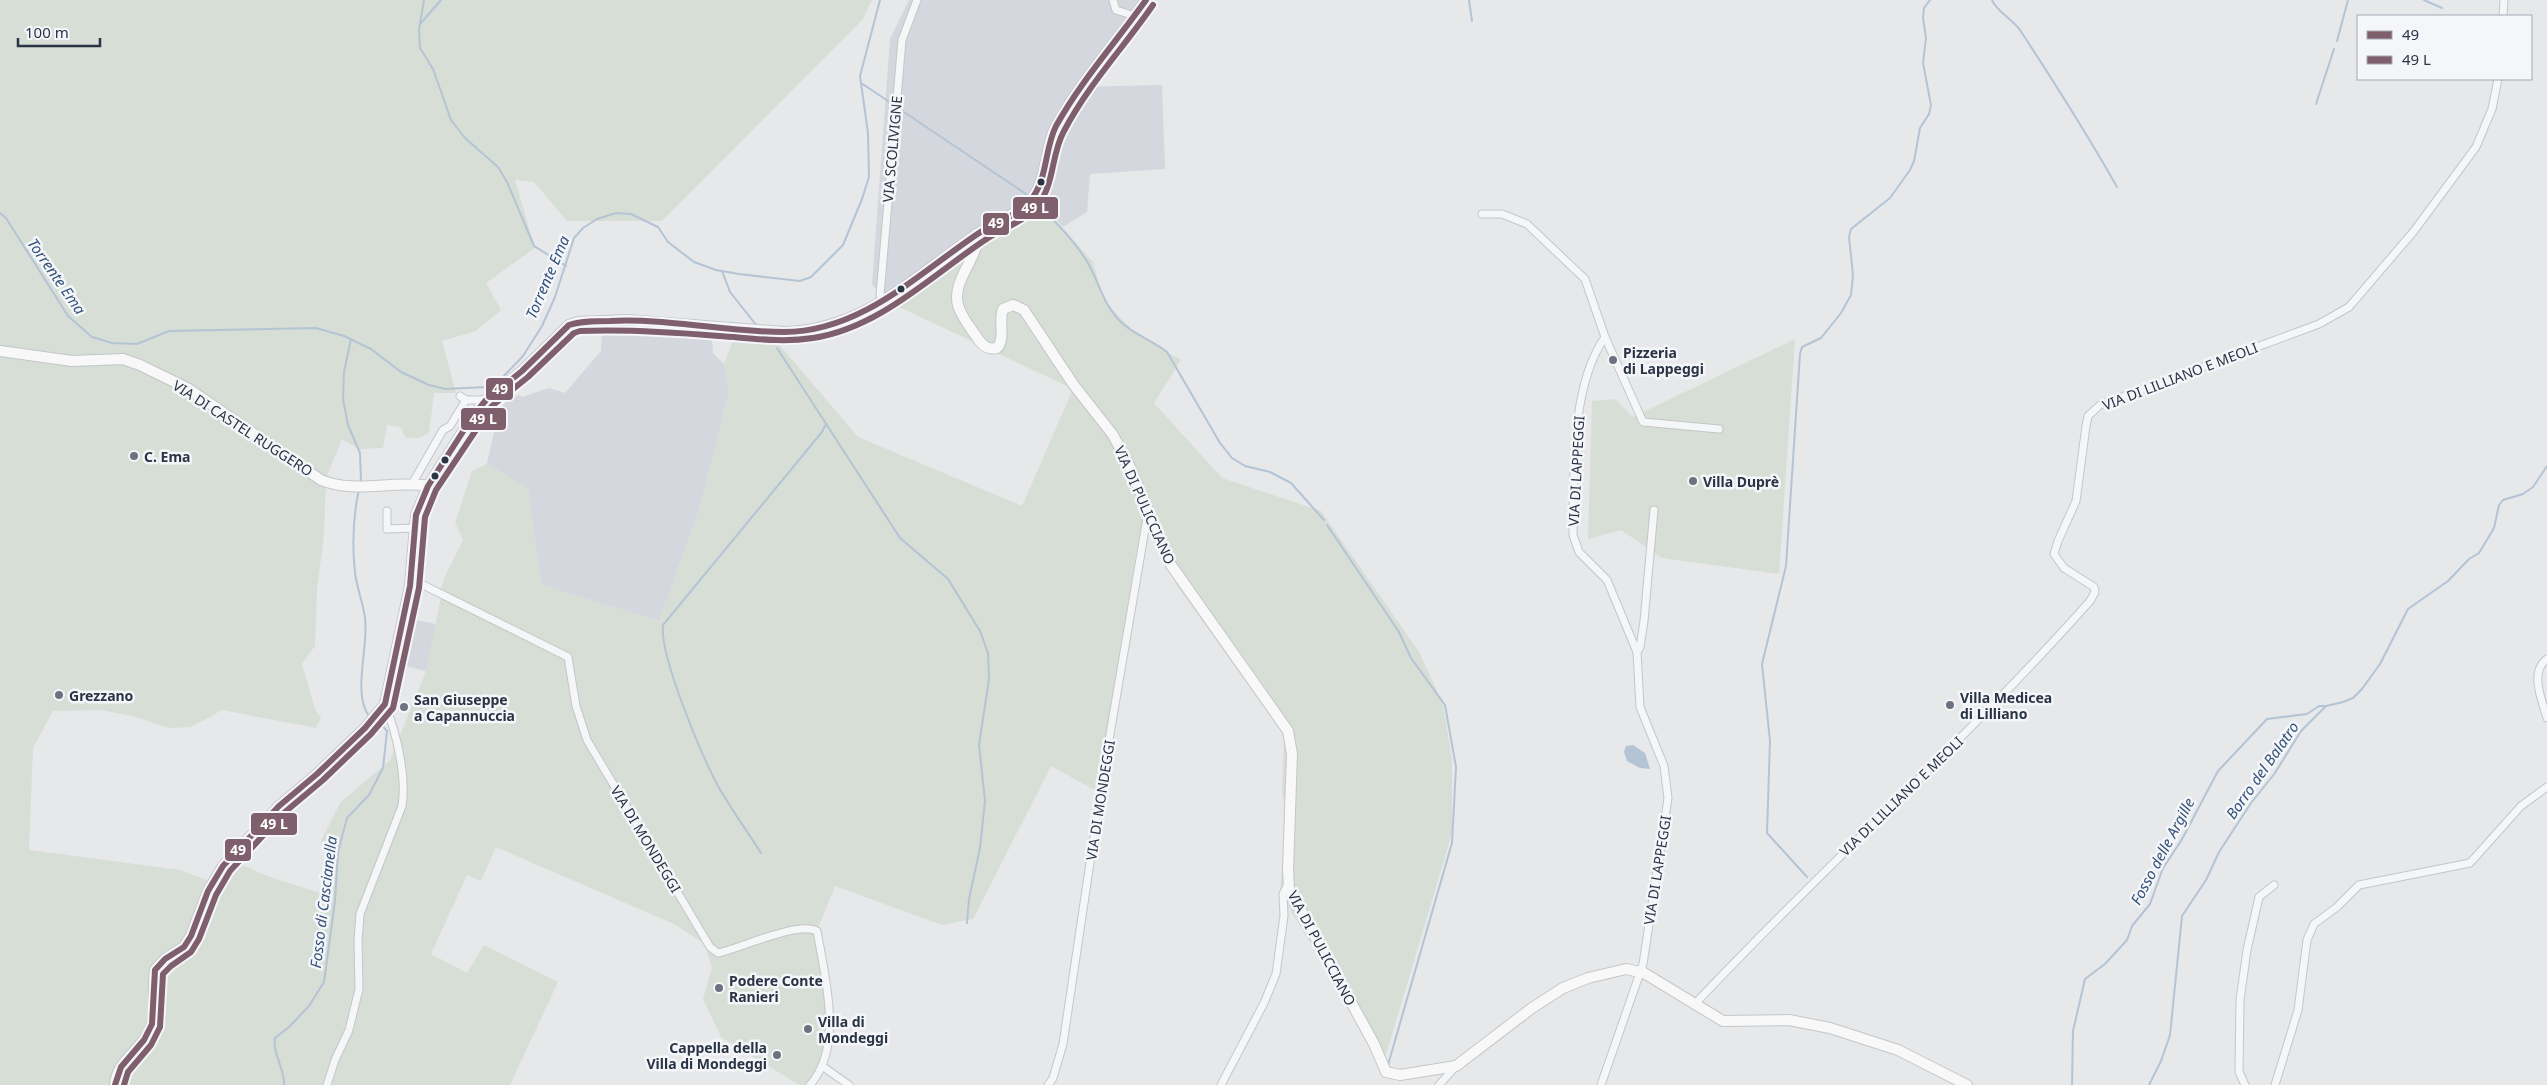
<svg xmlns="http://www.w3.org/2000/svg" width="2547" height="1085" font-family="'Noto Sans',sans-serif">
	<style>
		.built { fill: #d4d7dd }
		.green { fill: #d6ded6 }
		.water { fill: #b4c4d5 }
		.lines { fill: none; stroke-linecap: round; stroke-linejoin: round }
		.stream { stroke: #b4c4d5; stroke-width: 2 }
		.street-casing { stroke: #c4c6c8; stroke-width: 9 }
		.secondary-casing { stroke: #c4c6c8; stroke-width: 12 }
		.street { stroke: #f5f6f7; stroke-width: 7 }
		.secondary { stroke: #f8f8f8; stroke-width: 10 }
		.bus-1-casing { stroke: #f4f6f9; stroke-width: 10 }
		.bus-2-casing { stroke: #f4f6f9; stroke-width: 10 }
		.bus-1 { stroke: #805f6d; stroke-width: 6 }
		.bus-2 { stroke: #805f6d; stroke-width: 6 }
		.bus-dot { fill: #2b3445; stroke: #f4f6f9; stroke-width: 2 }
		.poi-dot { fill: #6c737f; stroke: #f4f6f9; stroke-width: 2 }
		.labels { text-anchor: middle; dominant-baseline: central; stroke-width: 5; stroke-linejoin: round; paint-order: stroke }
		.street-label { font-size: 14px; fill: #2b3445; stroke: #f4f6f9 }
		.poi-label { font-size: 14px; font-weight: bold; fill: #2b3445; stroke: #f4f6f9; text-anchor: start }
		.water-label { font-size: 15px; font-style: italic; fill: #34527a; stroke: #f4f6f9 }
		.line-badge { stroke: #f4f6f9; stroke-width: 2 }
		.badge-label { font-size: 14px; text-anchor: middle; font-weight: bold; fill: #fff }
	</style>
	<rect width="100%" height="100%" fill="#e6e8ea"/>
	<g class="built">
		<polygon points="909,0 1139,0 1074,87 1162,85 1165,169 1090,174 1087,212 1063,227 1036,198 893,304 872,285 890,39"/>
		<polygon points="602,330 680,330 712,340 713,353 724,364 729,392 699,511 659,621 541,585 528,489 487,464 498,413 507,400 519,395 522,397 549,388 565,393 601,351"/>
		<polygon points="406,618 436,624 426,671 398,664"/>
	</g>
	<g class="green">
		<path d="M0,0H872L863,19L662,221H567L534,182L515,180L535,248L486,283L501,310L476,331L442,341L456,393H434L429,433L419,438H406L400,427L387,425L383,448L359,449L342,439L326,478L324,535L317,590L315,646L302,664L315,709L321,718L316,728L222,710L191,727L169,728L136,717L102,710L53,711L33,748L29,850L180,870L209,881L232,861L270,877L320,893L332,850L321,841L340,803L390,760L426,671L441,597C439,579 457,557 463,539L455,523L472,471L487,464L528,488L541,585L659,621L699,511L729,392L724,364L736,333L771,335L858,437L1022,506L1073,389L893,304L1036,198L1093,262L1103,299L1135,333L1181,360L1154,403L1222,478L1321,511L1419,652L1443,704L1452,760V833L1382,1068L1358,1022L1280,893L1287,802L1282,796L1284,735L1176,584L1145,514L1136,554L1098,792L1051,766L973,919L942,925L835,886L818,928L811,926L817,934L829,1018L820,1068L807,1085H799L721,1037L703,999L712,968L705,944L674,924L496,847L481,881L467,875L431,954L467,973L484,945L558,982L510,1085H0Z"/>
		<polygon points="1795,339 1779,574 1662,558 1621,530 1588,539 1592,401 1615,399 1633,417"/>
	</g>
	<polygon class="water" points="1633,745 1645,753 1650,769 1640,768 1627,761 1624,752 1626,746"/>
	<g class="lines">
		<g class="stream">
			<polyline points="424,0 419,30 420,48 433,69 451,120 465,138 498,167 507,182 534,246 566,266"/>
			<polyline points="1469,0 1472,21"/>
			<path d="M1992,0C1996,11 2012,19 2020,30C2054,82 2087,134 2117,187"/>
			<polyline points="2424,0 2442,8"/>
			<polyline points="421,23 441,0"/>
			<polyline points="2337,41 2348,0"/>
			<polyline points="861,83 894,105"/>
			<polyline points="2316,104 2334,49"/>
			<polyline points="898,108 1029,196"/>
			<path d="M1035,201C1054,221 1075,240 1089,265C1099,283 1103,302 1117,318C1131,334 1151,339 1167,352L1220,443L1232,458L1245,466L1270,472L1291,483L1324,520"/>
			<polyline points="0,213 6,218 68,316 92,337 112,343 137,344 169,331 316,328 344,336 371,349 401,372 429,385 445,389 486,387 498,382 523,356 542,326 555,297 574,238 583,228 597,219 616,213 631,214 658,227 668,242 694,262 716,270 739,274 800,281 811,277 843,245 862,199 869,177 868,133 860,76 880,0"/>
			<polyline points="722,271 730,292 757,326"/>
			<polyline points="351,339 344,372 343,399 348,425 360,453 361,482"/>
			<polyline points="777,348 900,538 948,579 980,631 988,653 989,679 979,745 985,801 980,848 969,899 967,923"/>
			<path d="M359,489C353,517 352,545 355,573C357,588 363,603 365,618C369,646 352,694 369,716"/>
			<polyline points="1327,525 1399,632 1411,658 1445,705 1456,767 1452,843 1388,1065"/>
			<path d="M761,853C747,831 731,809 718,786C702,756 659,655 663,625L822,432L826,424"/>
			<polyline points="1807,877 1767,833 1770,741 1762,664 1786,566 1800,354 1802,347 1821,338 1841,313 1851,295 1853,275 1849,237 1851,229 1890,198 1910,170 1914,161 1920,128 1929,114 1931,105 1923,63 1926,38 1923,18 1924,8 1930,0"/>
			<path d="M284,1085C285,1068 272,1054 275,1038L289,1027L309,1006L324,982L335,901L338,852L347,818L369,795L383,768L387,731L381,724L376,722"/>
			<polyline points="2072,1085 2073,1031 2085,979 2105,964 2127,940 2132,926 2150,904 2163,868 2181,841 2218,771 2267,719 2307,714 2319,706 2325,706"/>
			<polyline points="2149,1085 2161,1061 2170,1035 2182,916 2206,880 2219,852 2251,803 2275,773 2301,731 2326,706 2343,702 2353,698 2362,689 2380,664 2408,609 2448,581 2469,559 2479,553 2494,528 2499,505 2503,500 2523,494 2533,487 2547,466"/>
		</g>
		<g class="street-casing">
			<g id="street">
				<polyline points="1113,0 1116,10 1135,16"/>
				<polyline points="2503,16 2504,0"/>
				<polyline points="1482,214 1502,214 1527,224 1585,279 1605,337 1643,422 1719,429"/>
				<polyline points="883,301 880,295 902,40 917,0"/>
				<polyline points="460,396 466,400 486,400"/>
				<polyline points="412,484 443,430 450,426 466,400"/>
				<polyline points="387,511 387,529 415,528"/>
				<path d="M411,579L568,657L576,706L587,740L710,947L718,953C741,948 798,921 817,931C825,977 844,1047 810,1085"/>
				<polyline points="1637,652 1640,647 1644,621 1654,510"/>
				<path d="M2547,659C2529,672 2542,700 2547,718"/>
				<path d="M1694,1005C1823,867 1965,742 2090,601L2095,592L2094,587L2064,568L2054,554L2058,541L2076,501L2086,426L2088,416L2100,405L2319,324L2349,307L2414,231L2476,147L2492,109L2498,79"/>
				<polyline points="822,1066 849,1085"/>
				<path d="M327,1085L335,1060L349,1030L359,989L358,941L360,914L402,806C407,776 396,732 385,704"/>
				<polyline points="1048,1085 1053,1078 1063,1044 1104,769 1148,512"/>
				<polyline points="1221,1085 1264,1003 1276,974 1284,916 1283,894 1288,884"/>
				<polyline points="1439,1085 1456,1066"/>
				<path d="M1601,1085L1643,964L1668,798L1664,766L1640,707L1637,652L1607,580L1579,552L1573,535C1574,476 1570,387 1605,337"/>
				<polyline points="2245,1085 2239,1072 2240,1000 2247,950 2259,897 2274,885"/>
				<polyline points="2275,1085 2298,1010 2307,940 2314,924 2337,907 2359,885 2470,863 2521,806 2547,787"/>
			</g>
		</g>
		<g class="secondary-casing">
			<g id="secondary">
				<path d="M976,234C982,255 951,279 958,305C961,317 971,328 978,339C983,346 988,350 997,348C1006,338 998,321 1003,309L1013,305L1024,310L1073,384L1113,435L1130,467L1171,565L1288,731L1292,754L1288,869L1289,889L1374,1044L1386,1072L1400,1075L1456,1066L1532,1008L1563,988L1588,978L1626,969L1644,973L1723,1021L1789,1020L1830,1028L1898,1050L1967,1085"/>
				<path d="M0,351L72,361L123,359L140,365L189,389L321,480C355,494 392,480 428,486"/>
				<path d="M115,1085C117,1058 146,1048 152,1024C157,1007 152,987 155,970L165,959L184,947L191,936L208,891L223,866L279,806L317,774L365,728L385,704L410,586L416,515L428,486L473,416L486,400L522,371L569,325L578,322L627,320L784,332C863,331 915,276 976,235C992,223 1016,216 1030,201C1046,183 1045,154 1053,133C1056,126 1060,120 1064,113C1087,73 1120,39 1146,0"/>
			</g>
		</g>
		<use href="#street" class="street"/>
		<use href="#secondary" class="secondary"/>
		<g class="bus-1-casing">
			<path id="bus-1" d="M115,1085L121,1067L144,1040L152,1024L155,970L165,959L184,947L191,936L208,891L223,866L279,806L317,774L365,728L385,704L410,586L416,515L428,486L473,416L486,400L522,371L569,325C582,321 596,321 610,321C668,318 726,332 784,332C861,332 919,273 979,233C996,222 1017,216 1030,201C1048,180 1044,150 1056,126C1081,81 1116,42 1146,0"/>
		</g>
		<g class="bus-2-casing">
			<path id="bus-2" d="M124,1085L128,1072L151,1045L160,1027L163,974L171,966L191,952L199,939L216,895L230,871L285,812L323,780L371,734L393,708L419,588L425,517L436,490L492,406L528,377L574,333L580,331C626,329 672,332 719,336C750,338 781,343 813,338C879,328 931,276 985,240C1002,228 1025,222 1038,205C1055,183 1051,154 1064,131C1088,85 1124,47 1153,5"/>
		</g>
		<use href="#bus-1" class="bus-1"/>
		<use href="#bus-2" class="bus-2"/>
	</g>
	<g class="bus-dot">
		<circle cx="1041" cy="182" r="4.5"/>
		<circle cx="901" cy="289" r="4.5"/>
		<circle cx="445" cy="460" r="4.5"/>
		<circle cx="435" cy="476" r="4.5"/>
	</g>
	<g class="poi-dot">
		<circle cx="1613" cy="360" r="5"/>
		<circle cx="134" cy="456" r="5"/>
		<circle cx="1693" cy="481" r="5"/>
		<circle cx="59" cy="695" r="5"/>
		<circle cx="1950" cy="705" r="5"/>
		<circle cx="404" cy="707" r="5"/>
		<circle cx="719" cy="988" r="5"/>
		<circle cx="808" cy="1029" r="5"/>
		<circle cx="777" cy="1055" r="5"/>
	</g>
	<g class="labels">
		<g class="street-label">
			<text transform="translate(892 149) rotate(-85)">VIA SCOLIVIGNE</text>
			<text transform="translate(2180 376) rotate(-21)">VIA DI LILLIANO E MEOLI</text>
			<text transform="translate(243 428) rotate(33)">VIA DI CASTEL RUGGERO</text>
			<text transform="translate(1576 471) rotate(-87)">VIA DI LAPPEGGI</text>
			<text transform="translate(1145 505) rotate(66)">VIA DI PULICCIANO</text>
			<text transform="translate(1901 796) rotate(-44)">VIA DI LILLIANO E MEOLI</text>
			<text transform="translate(1100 800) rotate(-81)">VIA DI MONDEGGI</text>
			<text transform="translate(646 839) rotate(59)">VIA DI MONDEGGI</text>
			<text transform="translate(1657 870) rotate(-81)">VIA DI LAPPEGGI</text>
			<text transform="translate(1322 948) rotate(62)">VIA DI PULICCIANO</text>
		</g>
		<g class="poi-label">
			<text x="1623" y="352">Pizzeria<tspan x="1623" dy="16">di Lappeggi</tspan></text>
			<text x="144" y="456">C. Ema</text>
			<text x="1703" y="481">Villa Duprè</text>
			<text x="69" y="695">Grezzano</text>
			<text x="1960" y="697">Villa Medicea<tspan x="1960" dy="16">di Lilliano</tspan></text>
			<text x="414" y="699">San Giuseppe<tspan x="414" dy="16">a Capannuccia</tspan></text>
			<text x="729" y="980">Podere Conte<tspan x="729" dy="16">Ranieri</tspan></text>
			<text x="818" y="1021">Villa di<tspan x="818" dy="16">Mondeggi</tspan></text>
			<text x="767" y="1047" text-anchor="end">Cappella della<tspan x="767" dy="16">Villa di Mondeggi</tspan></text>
		</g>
		<g class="water-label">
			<text transform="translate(57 276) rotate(55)">Torrente Ema</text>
			<text transform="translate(547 277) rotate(-67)">Torrente Ema</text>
			<text transform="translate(2262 770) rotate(-55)">Borro del Balatro</text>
			<text transform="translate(2162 851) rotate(-62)">Fosso delle Argille</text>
			<text transform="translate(323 902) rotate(-83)">Fosso di Cascianella</text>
		</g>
	</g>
	<g class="line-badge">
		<rect x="1012" y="196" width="47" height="24" rx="5" fill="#805f6d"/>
		<rect x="982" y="212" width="28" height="24" rx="5" fill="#805f6d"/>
		<rect x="485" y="377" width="29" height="24" rx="5" fill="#805f6d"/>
		<rect x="460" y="407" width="47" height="24" rx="5" fill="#805f6d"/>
		<rect x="250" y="812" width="48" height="24" rx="5" fill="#805f6d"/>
		<rect x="224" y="838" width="28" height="24" rx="5" fill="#805f6d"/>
	</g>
	<g class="badge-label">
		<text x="1035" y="213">49 L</text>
		<text x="996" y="228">49</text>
		<text x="500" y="394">49</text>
		<text x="483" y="424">49 L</text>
		<text x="274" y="829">49 L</text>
		<text x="238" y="855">49</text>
	</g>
	<rect x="2357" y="15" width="175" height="65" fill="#f4f6f9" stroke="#a4a8b1"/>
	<rect x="2367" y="31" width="25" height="8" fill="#805f6d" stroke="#a4a8b1"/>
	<text x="2402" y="40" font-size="15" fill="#2b3445">49</text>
	<rect x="2367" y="56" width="25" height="8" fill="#805f6d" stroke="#a4a8b1"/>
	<text x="2402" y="65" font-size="15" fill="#2b3445">49 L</text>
	<path d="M18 38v8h82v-8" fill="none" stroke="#2b3445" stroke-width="2.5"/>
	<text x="25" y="38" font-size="15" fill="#2b3445" stroke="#f4f6f9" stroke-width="4" paint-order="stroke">100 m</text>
</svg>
